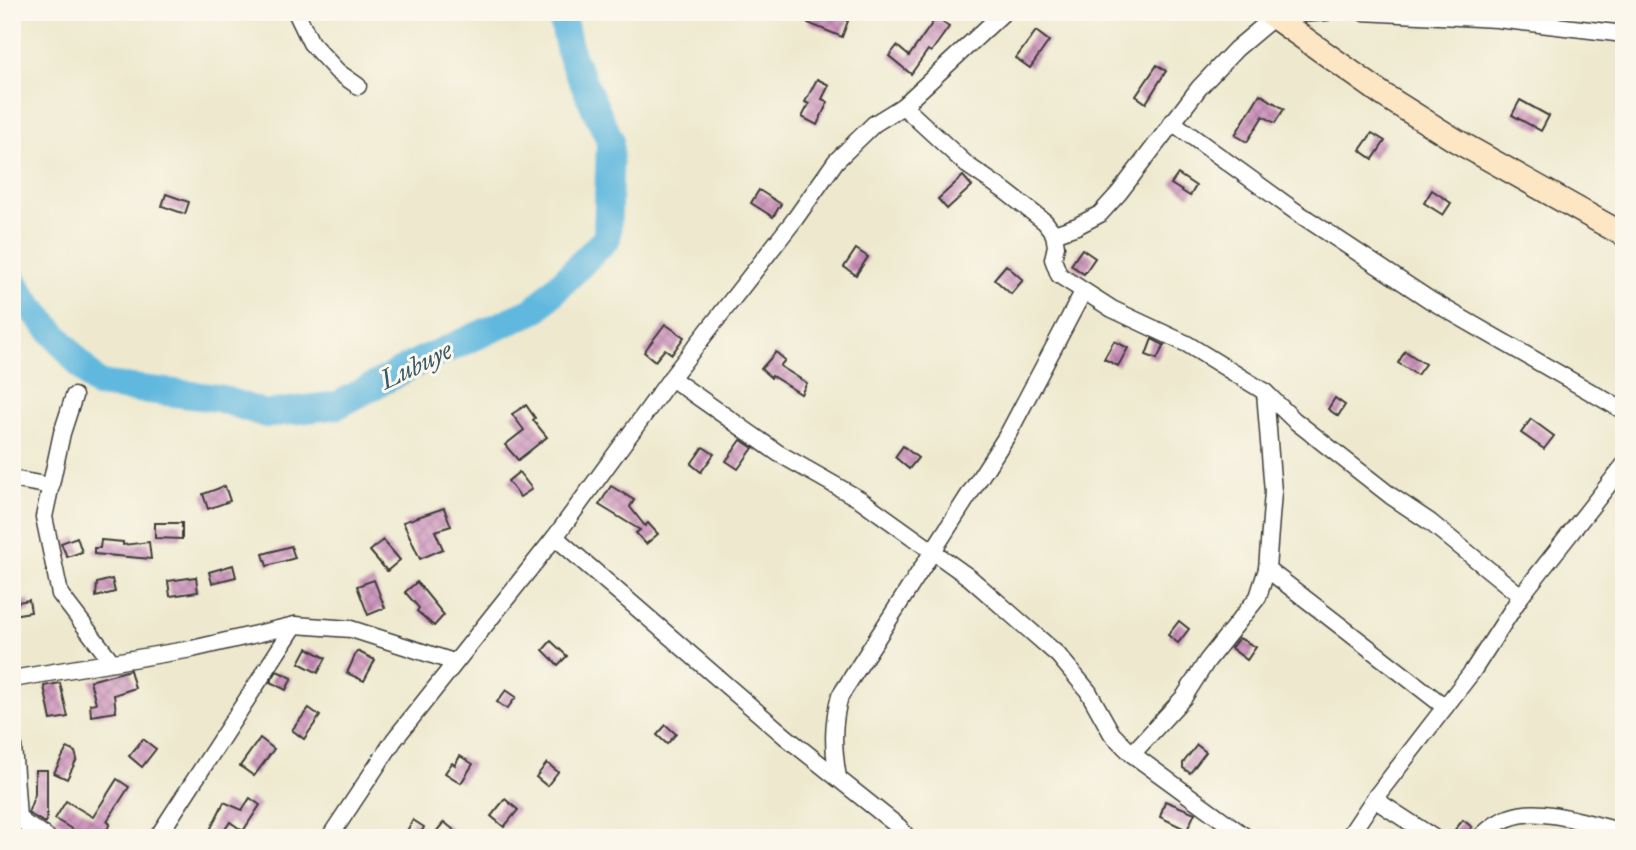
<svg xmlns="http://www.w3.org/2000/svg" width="1636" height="850" font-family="'IM FELL Great Primer',serif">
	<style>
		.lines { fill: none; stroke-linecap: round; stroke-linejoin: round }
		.river { stroke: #61b8de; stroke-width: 28 }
		.building { fill: url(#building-cross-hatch) }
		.street-casing { stroke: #3c3b37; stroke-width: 19 }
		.secondary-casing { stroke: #3c3b37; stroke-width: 26 }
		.street { stroke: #fff; stroke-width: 16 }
		.secondary { stroke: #fce6c4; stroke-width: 23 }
		.labels { text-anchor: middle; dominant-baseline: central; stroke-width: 6; stroke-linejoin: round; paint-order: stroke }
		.water-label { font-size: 26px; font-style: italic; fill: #385a6a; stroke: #fbf7ec }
	</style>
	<defs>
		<pattern id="building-cross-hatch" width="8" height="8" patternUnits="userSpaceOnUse" patternTransform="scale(1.75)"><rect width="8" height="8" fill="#cc90bb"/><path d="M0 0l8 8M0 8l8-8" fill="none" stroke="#a57597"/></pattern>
	</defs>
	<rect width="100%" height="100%" fill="#fbf7ec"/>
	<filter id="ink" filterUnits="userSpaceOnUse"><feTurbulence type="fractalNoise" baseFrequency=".0143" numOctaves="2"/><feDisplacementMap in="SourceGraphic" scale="14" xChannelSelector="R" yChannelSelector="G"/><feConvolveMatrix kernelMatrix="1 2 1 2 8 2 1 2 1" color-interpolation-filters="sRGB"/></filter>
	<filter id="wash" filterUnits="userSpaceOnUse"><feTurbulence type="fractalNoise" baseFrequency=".00686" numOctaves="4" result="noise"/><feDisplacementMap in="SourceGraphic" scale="28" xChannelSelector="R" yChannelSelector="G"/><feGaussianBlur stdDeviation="1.57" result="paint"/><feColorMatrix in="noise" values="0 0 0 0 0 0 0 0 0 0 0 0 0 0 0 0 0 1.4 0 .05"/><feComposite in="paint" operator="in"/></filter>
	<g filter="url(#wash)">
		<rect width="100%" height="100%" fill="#eee9ce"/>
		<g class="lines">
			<polyline class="river" points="12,278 25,300 97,384 218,398 266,414 338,405 418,362 535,310 607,238 610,140 571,56 561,12"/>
		</g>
		<g id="blocks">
			<g class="building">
				<polygon points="813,12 828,12 848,21 842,37 808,23"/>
				<polygon points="936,18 949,27 931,52 928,50 911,74 889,56 897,46 909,56"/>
				<polygon points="1036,31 1049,41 1030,68 1016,58"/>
				<polygon points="1157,65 1166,71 1146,103 1136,96"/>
				<polygon points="817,79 829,85 822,99 828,102 817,125 802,117 809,104 805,102"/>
				<polygon points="1260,94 1284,109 1275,123 1263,116 1247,142 1235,135"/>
				<polygon points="1520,100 1549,116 1541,131 1512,115"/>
				<polygon points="1372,133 1385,141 1373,159 1360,150"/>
				<polygon points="1178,174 1196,186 1190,196 1171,184"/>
				<polygon points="963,176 972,186 947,209 938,199"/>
				<polygon points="759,190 781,204 773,217 751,203"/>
				<polygon points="1432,190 1451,203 1443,215 1424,203"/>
				<polygon points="166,194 189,202 185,214 162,206"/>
				<polygon points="856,249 868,257 856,275 844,267"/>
				<polygon points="1082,249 1095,258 1084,274 1071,265"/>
				<polygon points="1006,265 1023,280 1011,294 994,279"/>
				<polygon points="665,324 684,337 672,354 665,349 655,361 644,352"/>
				<polygon points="1152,339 1164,345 1157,359 1146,355"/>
				<polygon points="1114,341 1128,348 1118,366 1104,359"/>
				<polygon points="1405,351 1425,364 1417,375 1398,363"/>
				<polygon points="776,352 785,360 780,366 807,383 801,394 772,376 771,378 761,369"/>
				<polygon points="1335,398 1345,405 1338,416 1328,409"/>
				<polygon points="526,405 535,418 533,420 547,437 518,460 505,445 524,430 512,414"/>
				<polygon points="1531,419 1554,436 1544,449 1521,433"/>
				<polygon points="741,440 753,448 738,469 726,461"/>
				<polygon points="903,446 918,458 909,469 895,457"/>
				<polygon points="703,447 714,454 701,472 691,464"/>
				<polygon points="519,472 532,489 520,497 508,481"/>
				<polygon points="225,486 230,501 208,509 203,494"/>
				<polygon points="611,486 634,500 630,507 645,526 648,523 658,534 646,544 636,533 640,530 599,505"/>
				<polygon points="444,508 451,526 435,531 443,549 420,559 403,522"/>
				<polygon points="155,523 182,523 182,539 155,538"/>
				<polygon points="77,537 82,552 67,557 61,543"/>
				<polygon points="101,540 123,542 123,545 149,542 151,559 94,554 94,548 100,548"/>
				<polygon points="383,540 400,560 387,571 370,551"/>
				<polygon points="291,546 295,558 267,566 263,554"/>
				<polygon points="233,565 236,577 212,583 209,572"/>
				<polygon points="196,577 198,592 170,596 168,581"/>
				<polygon points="112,579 115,592 96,597 97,583"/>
				<polygon points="374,580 385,608 368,615 357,586"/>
				<polygon points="417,582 444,615 434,626 417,611 419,608 405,592"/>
				<polygon points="29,600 31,612 12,615 12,603"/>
				<polygon points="1179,621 1189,629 1178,643 1168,635"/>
				<polygon points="1239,638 1256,647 1247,660 1231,648"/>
				<polygon points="551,641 567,656 558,665 543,650"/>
				<polygon points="307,648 326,658 318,673 299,663"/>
				<polygon points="357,651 375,660 364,681 347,673"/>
				<polygon points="130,670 135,688 114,695 116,712 91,716 90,704 96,703 90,681"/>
				<polygon points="277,671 292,678 286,690 270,682"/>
				<polygon points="60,683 68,717 51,720 44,686"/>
				<polygon points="506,690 516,697 507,709 497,702"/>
				<polygon points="309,708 320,716 304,739 292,730"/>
				<polygon points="666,725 676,734 667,744 657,735"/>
				<polygon points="260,738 274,749 254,776 240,766"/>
				<polygon points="143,739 156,749 142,767 129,756"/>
				<polygon points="1197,745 1206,752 1190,773 1183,768 1183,763"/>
				<polygon points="67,748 75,752 77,759 67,779 54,773"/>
				<polygon points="460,756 473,764 461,783 445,773 452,763 455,765"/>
				<polygon points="547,763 558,772 547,786 536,777"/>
				<polygon points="35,770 47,770 47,817 45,823 28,813 35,794"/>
				<polygon points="117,779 129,787 107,821 110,824 102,838 87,838 55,819 66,801 93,817"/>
				<polygon points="250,798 260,805 243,831 230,822 219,838 206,838 224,802 242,810"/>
				<polygon points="505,799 518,810 504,827 491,816"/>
				<polygon points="1165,801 1195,813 1187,830 1160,817"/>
				<polygon points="413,820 424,827 418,838 403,838"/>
				<polygon points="1463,820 1472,827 1464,838 1448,838"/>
				<polygon points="444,822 464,838 442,838 435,833"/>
			</g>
		</g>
	</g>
	<g filter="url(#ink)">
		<use href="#blocks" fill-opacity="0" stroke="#3c3b37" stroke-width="2"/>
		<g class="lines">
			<g class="street-casing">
				<g id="street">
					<polyline points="296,12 311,43 338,72 358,86"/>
					<polyline points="1362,12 1497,19 1624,34"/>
					<polyline points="1274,16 1326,12"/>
					<polyline points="903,106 967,165 1005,191 1045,222 1054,234 1056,246 1053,259 1059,275 1112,309 1187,344 1265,392 1294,420 1391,496 1430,522 1521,596"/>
					<polyline points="1172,122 1295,211 1430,300 1624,411"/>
					<polyline points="1054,234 1077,226 1100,214 1119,193 1199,88 1236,49 1274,17"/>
					<polyline points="671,378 778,453 861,500 970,578 1058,655 1088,691 1112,734 1132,754 1247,838"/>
					<polyline points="74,396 62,433 44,517 60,594 112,662"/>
					<polyline points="12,479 51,486"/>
					<polyline points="555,537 786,737 899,827 908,838"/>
					<polyline points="1267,569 1445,707"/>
					<polyline points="12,679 192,649 295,625 351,629 454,662"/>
					<path d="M12,731L18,817C28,830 37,828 48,838"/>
					<polyline points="1132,754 1184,697 1207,661 1258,597 1267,569 1273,492 1265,392"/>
					<path d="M838,778C833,749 832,724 840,696L1008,434L1083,292"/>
					<polyline points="1374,799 1434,838"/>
					<polyline points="157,838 295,625"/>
					<polyline points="329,838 394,740 555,537 671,378 795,219 836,161 874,124 903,106 1004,12"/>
					<polyline points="1348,838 1374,799 1472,672 1521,596 1624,465"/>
					<path d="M1480,838C1509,806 1543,811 1581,821C1595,825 1610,828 1624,833"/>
				</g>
			</g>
			<g class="secondary-casing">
				<polyline id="secondary" points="1267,12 1385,96 1455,140 1624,235"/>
			</g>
			<use href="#street" class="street"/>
			<use href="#secondary" class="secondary"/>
		</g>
	</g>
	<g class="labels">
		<g class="water-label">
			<text transform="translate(416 365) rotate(-26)">Lubuye</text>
		</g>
	</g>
	<rect width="1636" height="850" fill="none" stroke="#fbf7ec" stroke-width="42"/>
</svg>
